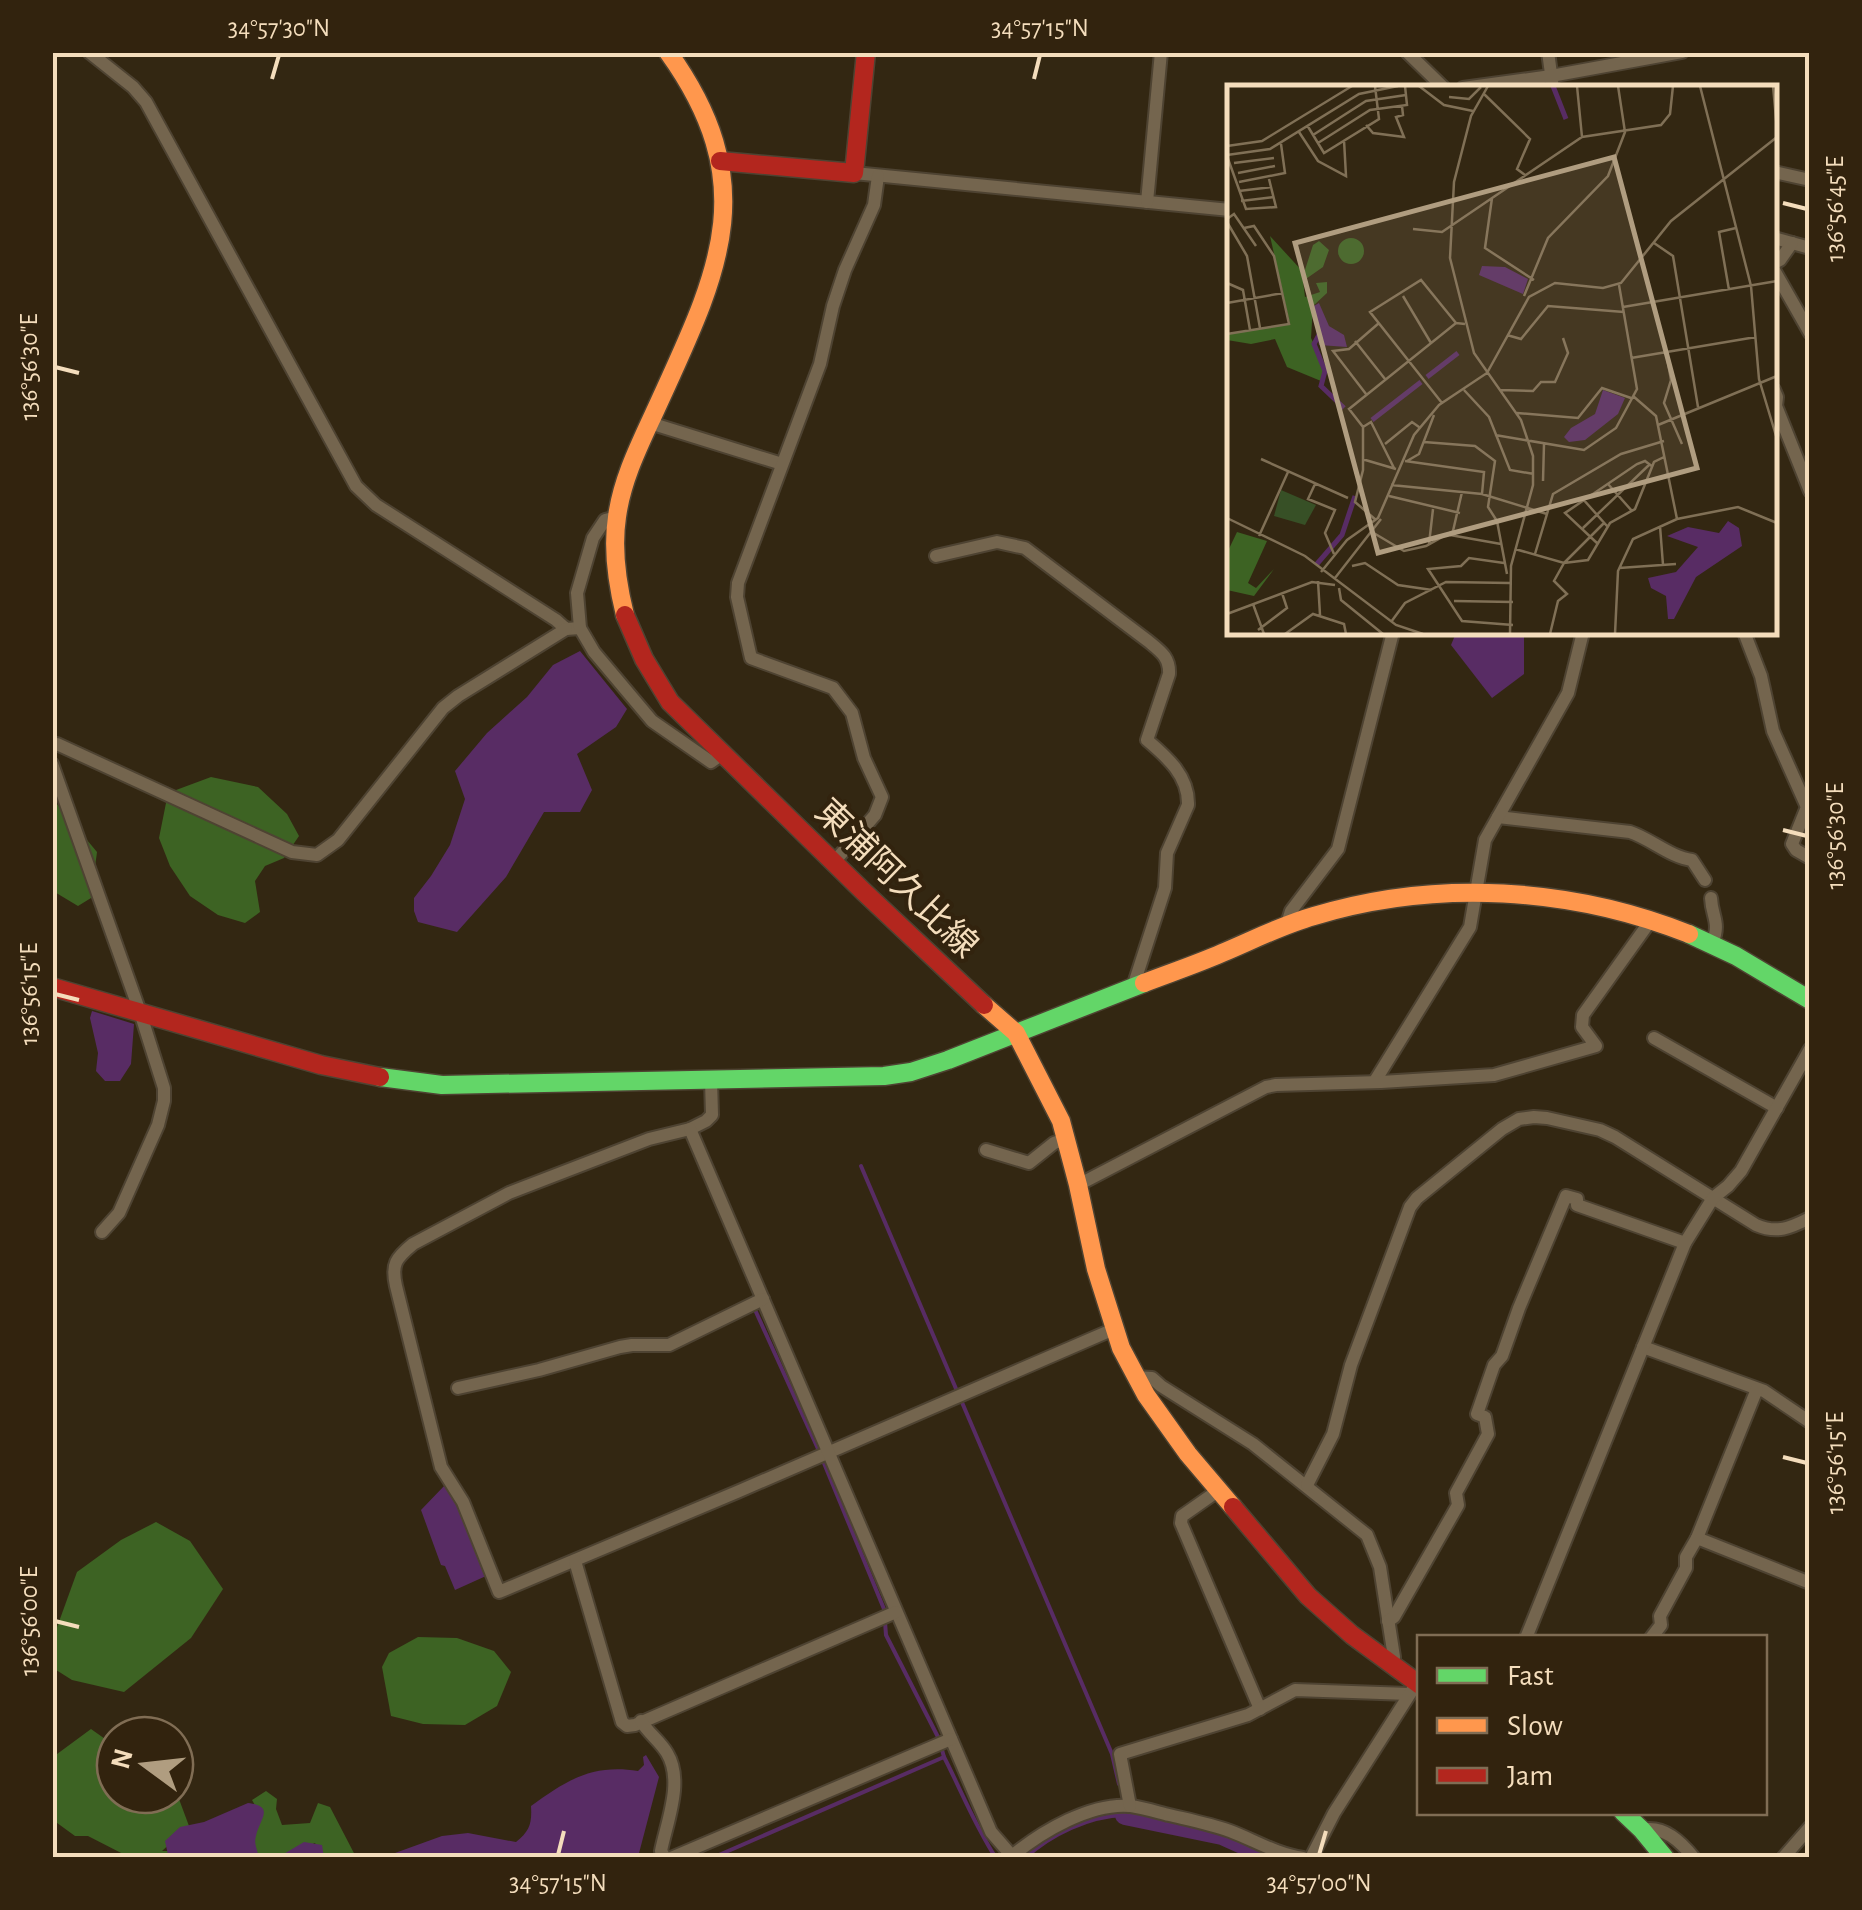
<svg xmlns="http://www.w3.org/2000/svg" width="1862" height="1910" font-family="'Alegreya Sans','Noto Sans JP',sans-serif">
<rect width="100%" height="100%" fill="#332712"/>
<g fill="#3d6323">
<polygon points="211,777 258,787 287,814 299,836 284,858 265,866 255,881 260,912 245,923 218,915 190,896 170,866 159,838 168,793"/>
<polygon points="52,798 97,852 91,898 78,906 53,891"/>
<polygon points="156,1522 190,1541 223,1589 191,1638 124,1692 72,1680 53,1668 52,1641 77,1572 121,1540"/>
<polygon points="418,1637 457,1638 494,1651 511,1672 497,1706 465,1725 423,1724 391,1716 382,1667 389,1653"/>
<polygon points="91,1729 115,1746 115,1795 175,1795 176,1791 189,1826 162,1851 184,1851 200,1857 129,1857 88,1836 75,1836 53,1820 53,1757"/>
<polygon points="266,1791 277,1799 276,1809 282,1825 310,1823 318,1803 330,1807 356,1857 321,1857 315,1843 282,1857 255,1855 252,1834 260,1814 252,1800"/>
</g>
<g fill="#582c64">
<polygon points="1456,633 1524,633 1524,674 1492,698 1451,645"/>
<polygon points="580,651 627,709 616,727 577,754 592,790 580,812 544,812 506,877 457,932 418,922 414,911 414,898 431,876 450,845 465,799 455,771 487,733 527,697 553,665"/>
<polygon points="92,1011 134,1024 131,1064 120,1081 105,1081 96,1071 98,1053 90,1018"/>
<polygon points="445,1485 456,1498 486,1576 455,1590 445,1566 441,1565 421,1510"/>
<path d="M646,1755L659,1777L638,1857H384L442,1836L468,1833L516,1842C530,1831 532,1823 531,1806C567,1780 592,1764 638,1771L644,1765L643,1757Z"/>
<path d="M248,1803C276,1806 259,1820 256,1836C254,1843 256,1846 258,1854L282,1855L304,1842L322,1845L324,1857L168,1855L165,1841L180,1827L204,1822Z"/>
</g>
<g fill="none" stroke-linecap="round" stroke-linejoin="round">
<g stroke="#582c64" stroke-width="4">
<polyline points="861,1166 957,1391"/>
<polyline points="756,1312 819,1451 884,1609 886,1635 939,1739 944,1757"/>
<polyline points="961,1400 1112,1754 1119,1784"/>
<path d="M712,1858L944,1757C961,1790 975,1826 996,1858"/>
<path d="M1025,1858C1051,1834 1089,1816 1125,1815L1124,1808"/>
</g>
<polyline stroke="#582c64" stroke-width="20" points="1125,1815 1222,1835 1273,1858"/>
<g stroke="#4e4332" stroke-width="16">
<g id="street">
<polyline points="89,52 133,87 146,102 356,486 376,505 556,620 566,629 580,628"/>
<polyline points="1407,52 1444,88"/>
<polyline points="1548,52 1553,88"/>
<polyline points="1463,88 1551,76 1682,52"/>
<polyline points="1774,172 1810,180"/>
<polyline points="854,173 1230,210"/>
<polyline points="1147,202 1161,52"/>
<polyline points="1774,238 1810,248"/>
<polyline points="1774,263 1780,260 1792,243"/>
<polyline points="1774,270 1810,333"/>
<polyline points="1774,390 1777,397 1776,406 1810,491"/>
<polyline points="650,423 782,464"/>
<polyline points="617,517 605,520 593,538 577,593 580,628 594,652 652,721 711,762 722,754"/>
<path d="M936,556L997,542L1025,548L1148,641C1160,651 1170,657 1169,674L1147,740C1167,757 1189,776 1188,805L1167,853L1165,888L1133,987"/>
<polyline points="1744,632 1761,676 1773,731 1807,807 1792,844 1796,850 1810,858"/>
<polyline points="52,744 57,744 292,852 317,855 338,840 443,708 458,696 566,629"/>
<polyline points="52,764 140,1012 164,1088 164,1101 158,1125 119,1213 102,1232"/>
<path d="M1498,817L1630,832C1651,839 1670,857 1692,860L1705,880"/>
<polyline points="834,862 875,815 882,797 864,758 852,713 833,688 751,658 737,597 738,583 820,364 833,306 845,270 874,205 878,176"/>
<path d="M1711,898C1712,918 1721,922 1712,944"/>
<polyline points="1287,924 1291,911 1338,849 1393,632"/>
<polyline points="1654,1038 1777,1108"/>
<path d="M711,1080L712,1115L706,1121L690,1129L649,1139L509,1193L413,1244C396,1258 391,1264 396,1286L441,1467L463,1502L499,1592L737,1492L1114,1329"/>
<polyline points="1375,1081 1470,927 1485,840 1568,693 1583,632"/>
<path d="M690,1129L991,1832L1012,1856C1041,1832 1091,1802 1131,1806C1144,1808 1157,1812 1169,1815C1190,1820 1210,1824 1230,1831C1254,1840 1276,1854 1303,1858"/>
<polyline points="986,1150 1029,1163 1054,1143 1066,1139"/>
<polyline points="1078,1185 1266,1087 1276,1085 1381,1082 1494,1075 1596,1046 1582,1027 1583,1015 1651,920"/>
<polyline points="1643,1347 1764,1391 1810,1422"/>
<polyline points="1135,1377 1152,1378 1161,1386 1253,1444 1367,1535 1380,1567 1394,1657 1392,1665"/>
<polyline points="458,1388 539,1370 620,1347 632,1345 669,1345 763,1299"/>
<path d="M1307,1485L1333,1434L1351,1365L1410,1207L1417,1198L1502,1129L1519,1119L1534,1117L1547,1118L1600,1130L1615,1137L1756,1225C1777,1234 1790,1228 1810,1218"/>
<polyline points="1219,1490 1182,1516 1181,1523 1260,1709"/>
<polyline points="1697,1538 1810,1583"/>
<polyline points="575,1561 622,1722 627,1726 635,1725 896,1612"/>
<polyline points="1388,1621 1394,1617 1458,1505 1456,1493 1488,1434 1485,1417 1477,1414 1494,1365 1502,1356 1519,1308 1566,1196 1577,1199 1577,1205 1685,1243"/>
<polyline points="1526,1638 1685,1243 1713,1198 1728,1186 1741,1171 1810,1049"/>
<polyline points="1651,1638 1661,1625 1660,1616 1686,1568 1686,1557 1697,1538 1757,1389"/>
<path d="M641,1721C648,1733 660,1741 667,1753C684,1781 667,1821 661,1851L665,1858"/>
<polyline points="1130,1806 1120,1754 1248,1715 1295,1690 1409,1694"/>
<path d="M1642,1830C1664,1825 1681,1842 1694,1858"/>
<polyline points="671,1858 951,1739"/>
<polyline points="1311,1858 1334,1813 1413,1689"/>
<polyline points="1783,1858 1810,1827"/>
</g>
</g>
<g stroke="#4e4332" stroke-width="21">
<g id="fast">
<polyline points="1689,934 1736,956 1810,1000"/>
<polyline points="380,1077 442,1085 884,1076 911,1072 948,1060 1144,983"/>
<polyline points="1623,1812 1642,1830 1665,1858"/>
</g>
</g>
<g stroke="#4e4332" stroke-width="21">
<g id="slow">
<path d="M625,615C617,583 612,550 617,517C622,479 640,444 656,409C717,275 765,187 668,52"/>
<path d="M1144,983C1170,973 1197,964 1222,953C1253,940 1282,925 1314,916C1436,879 1571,887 1689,934"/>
<polyline points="984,1005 1016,1033 1061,1121 1078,1185 1096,1269 1121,1348 1146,1395 1188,1454 1233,1507"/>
</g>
</g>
<g stroke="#4e4332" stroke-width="21">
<g id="jam">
<polyline points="720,161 854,173 866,52"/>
<polyline points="625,615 644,659 670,702 864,892 984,1005"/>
<polyline points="52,987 321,1065 380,1077"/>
<polyline points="1233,1507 1308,1596 1352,1635 1420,1685"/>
</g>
</g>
<use href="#street" stroke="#74654e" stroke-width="12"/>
<use href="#fast" stroke="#63d668" stroke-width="18"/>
<use href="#slow" stroke="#ff974d" stroke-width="18"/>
<use href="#jam" stroke="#b3261e" stroke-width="18"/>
</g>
<path fill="none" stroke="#f4ddbc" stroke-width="4" d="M272,79L279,55M1034,79L1040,55M1783,203L1807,209M55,367L79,373M1783,830L1807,836M55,994L79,1000M1783,1457L1807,1463M55,1621L79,1627M558,1855L564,1831M1319,1855L1326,1831"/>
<g text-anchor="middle" stroke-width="8" stroke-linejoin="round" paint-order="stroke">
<g font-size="35" fill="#f4ddbc" stroke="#32230e">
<text transform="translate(897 878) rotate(44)" y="12">東浦阿久比線</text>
</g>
</g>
<g transform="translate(1227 85)">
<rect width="550" height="550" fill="#332712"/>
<path d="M54,405L89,420L78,440L47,431Z" fill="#375026"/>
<path d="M43,151L77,188L86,160L92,156L102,165L96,182L76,196L78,212L93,207L89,198L100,197V208L86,221L84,253L99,285L94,296L60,282L48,254L24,259L0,255V249L63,239ZM111 166a13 13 0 1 1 26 0a13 13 0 1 1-26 0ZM10,447L40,456L21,498L29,503L47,484L27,511L0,505V468Z" fill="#3d6323"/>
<path d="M278,182L301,194L296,209L252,190L255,181ZM92,218L102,241L117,250L120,262L92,260L85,222ZM376,305L398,313L391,329L358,355L342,357L337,352L344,343L368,329ZM501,436L512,443L515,461L469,492L447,534H441L439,511L424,503L421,493L449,487L471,462L440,451L461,442L492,448Z" fill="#582c64"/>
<path fill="none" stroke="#582c64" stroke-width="5" d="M326,1L339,34M93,248L87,259L98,286L94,301L117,323M200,292L231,268M145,335L194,297M89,480L115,450L128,411"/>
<path fill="none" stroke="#807056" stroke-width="2.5" d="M192,1L217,20L246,26M261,1L244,31L227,97L223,173L247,268L294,335L306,371V400L284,481L283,549M350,1L355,52M473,1L524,201L532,294L550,354M546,1L550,45M256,8L303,54L290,84L298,90M222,12L242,14L254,2M80,40L97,68L152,34L148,1M139,40L146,48L177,52L169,32L176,30L175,21M72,47L91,76L119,91L117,55M86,50L139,16L179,10M91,58L143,25L180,20L178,1M0,61L35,56L125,1M0,70L43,64L132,9L171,1M0,71L19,124L49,122L42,94M7,78L47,73M11,88L48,81M12,97L58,88L54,59M12,106L45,102M265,113L258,163L307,195M14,116L47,112M0,134L7,129L29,161M0,137L20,171L33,243M186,144L215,147L355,52L434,40L443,29L446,1M427,158L446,171L471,322M0,198L16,205L23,245M502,205L492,147L509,143M176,211L204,258M297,211L321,153L381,91L398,47L391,1M0,218L56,208M396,222L550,196M0,249L62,239L47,171L27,141L17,143M280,250L294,254L321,221L397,227M128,256L158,294M439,267L444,295L437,318L455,359M404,273L529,252M237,305L262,332L283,385L307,389M273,305L306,306L314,297H328L341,268L336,253M139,309L106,266L122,264L152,238M406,311L429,331L450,434M215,318L143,227L194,195L229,238M290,328L351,333L375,303L404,313M431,340L550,291M136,342L144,337L167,383M268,350L357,365L389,343L410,304L392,200M197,357L248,361L268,376L261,422L270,436L280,489M158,359L185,337L192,342M34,374L121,413M135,374L169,384M178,376L257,387L255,409M180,376L192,369L207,330M316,396L317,359M88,399L81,414L108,425L98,448L107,469M381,399L405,426M164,400L255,409L320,429M162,411L233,428M355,413L380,441M0,433L78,471L169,540L196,549M149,435L128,417L136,385V342L122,324L229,238L238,239M433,441L436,480M356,443L422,380M145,447L177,466L199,461L226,446L235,407M223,450L274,459M32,451L61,387M202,459L206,424M371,459L338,428L410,379L418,376L426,382M288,464L337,478L361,475L383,438L408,424L427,377L437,372M308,469L326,409L394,369L437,356M277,478L242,473L234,481L201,484L235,536L286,540M337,478L377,438M125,481L138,478L171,500L205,505M392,483L449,479M94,487L120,455L151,433L187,350L212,320L260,288L302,212L328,198L376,203L394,198L444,136L550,52M108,493L154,434M91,496L93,530M112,503L114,515L156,549M227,516L286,517M26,519L37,549M0,529L85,497L108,500M164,537L178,518L219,497L283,498M31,545L60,523L55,508M58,549L86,529L117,539L119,549M323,549L331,516L340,509L327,496L337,478M388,549L391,486L406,454L450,434L511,422L550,438"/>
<path fill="#b09d80" fill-opacity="0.15" stroke="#b09d80" stroke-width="5" d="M387,72L470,383L151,468L68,158Z"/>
<rect width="550" height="550" fill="none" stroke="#f4ddbc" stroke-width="5"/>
</g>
<rect width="1862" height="1910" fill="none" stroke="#32230e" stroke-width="110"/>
<rect x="1417" y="1635" width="350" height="180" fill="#32230e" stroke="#806d54" stroke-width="2.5"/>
<rect x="1437" y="1668" width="50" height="15" fill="#63d668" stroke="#806d54" stroke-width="2.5"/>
<text x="1507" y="1685" font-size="30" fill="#f4ddbc">Fast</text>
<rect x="1437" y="1718" width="50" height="15" fill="#ff974d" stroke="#806d54" stroke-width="2.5"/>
<text x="1507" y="1735" font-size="30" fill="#f4ddbc">Slow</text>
<rect x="1437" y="1768" width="50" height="15" fill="#b3261e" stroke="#806d54" stroke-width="2.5"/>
<text x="1507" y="1785" font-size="30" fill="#f4ddbc">Jam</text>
<g transform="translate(145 1765) rotate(285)"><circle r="48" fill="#32230e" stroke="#806d54" stroke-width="2.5"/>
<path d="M0-8L18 38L0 25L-18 38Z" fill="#b09d80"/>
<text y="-15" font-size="28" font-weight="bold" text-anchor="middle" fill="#f4ddbc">N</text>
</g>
<rect x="55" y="55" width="1752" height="1800" fill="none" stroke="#f4ddbc" stroke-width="4"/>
<g font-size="25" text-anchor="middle" fill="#f4ddbc">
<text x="279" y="36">34°57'30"N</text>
<text x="1040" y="36">34°57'15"N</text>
<text transform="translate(1834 209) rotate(-90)" y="9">136°56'45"E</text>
<text transform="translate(28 367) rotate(-90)" y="9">136°56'30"E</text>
<text transform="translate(1834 836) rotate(-90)" y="9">136°56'30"E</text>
<text transform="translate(28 994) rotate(-90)" y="9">136°56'15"E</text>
<text transform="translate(1834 1463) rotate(-90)" y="9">136°56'15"E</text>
<text transform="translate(28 1621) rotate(-90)" y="9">136°56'00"E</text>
<text x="558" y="1891">34°57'15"N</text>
<text x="1319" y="1891">34°57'00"N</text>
</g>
</svg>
